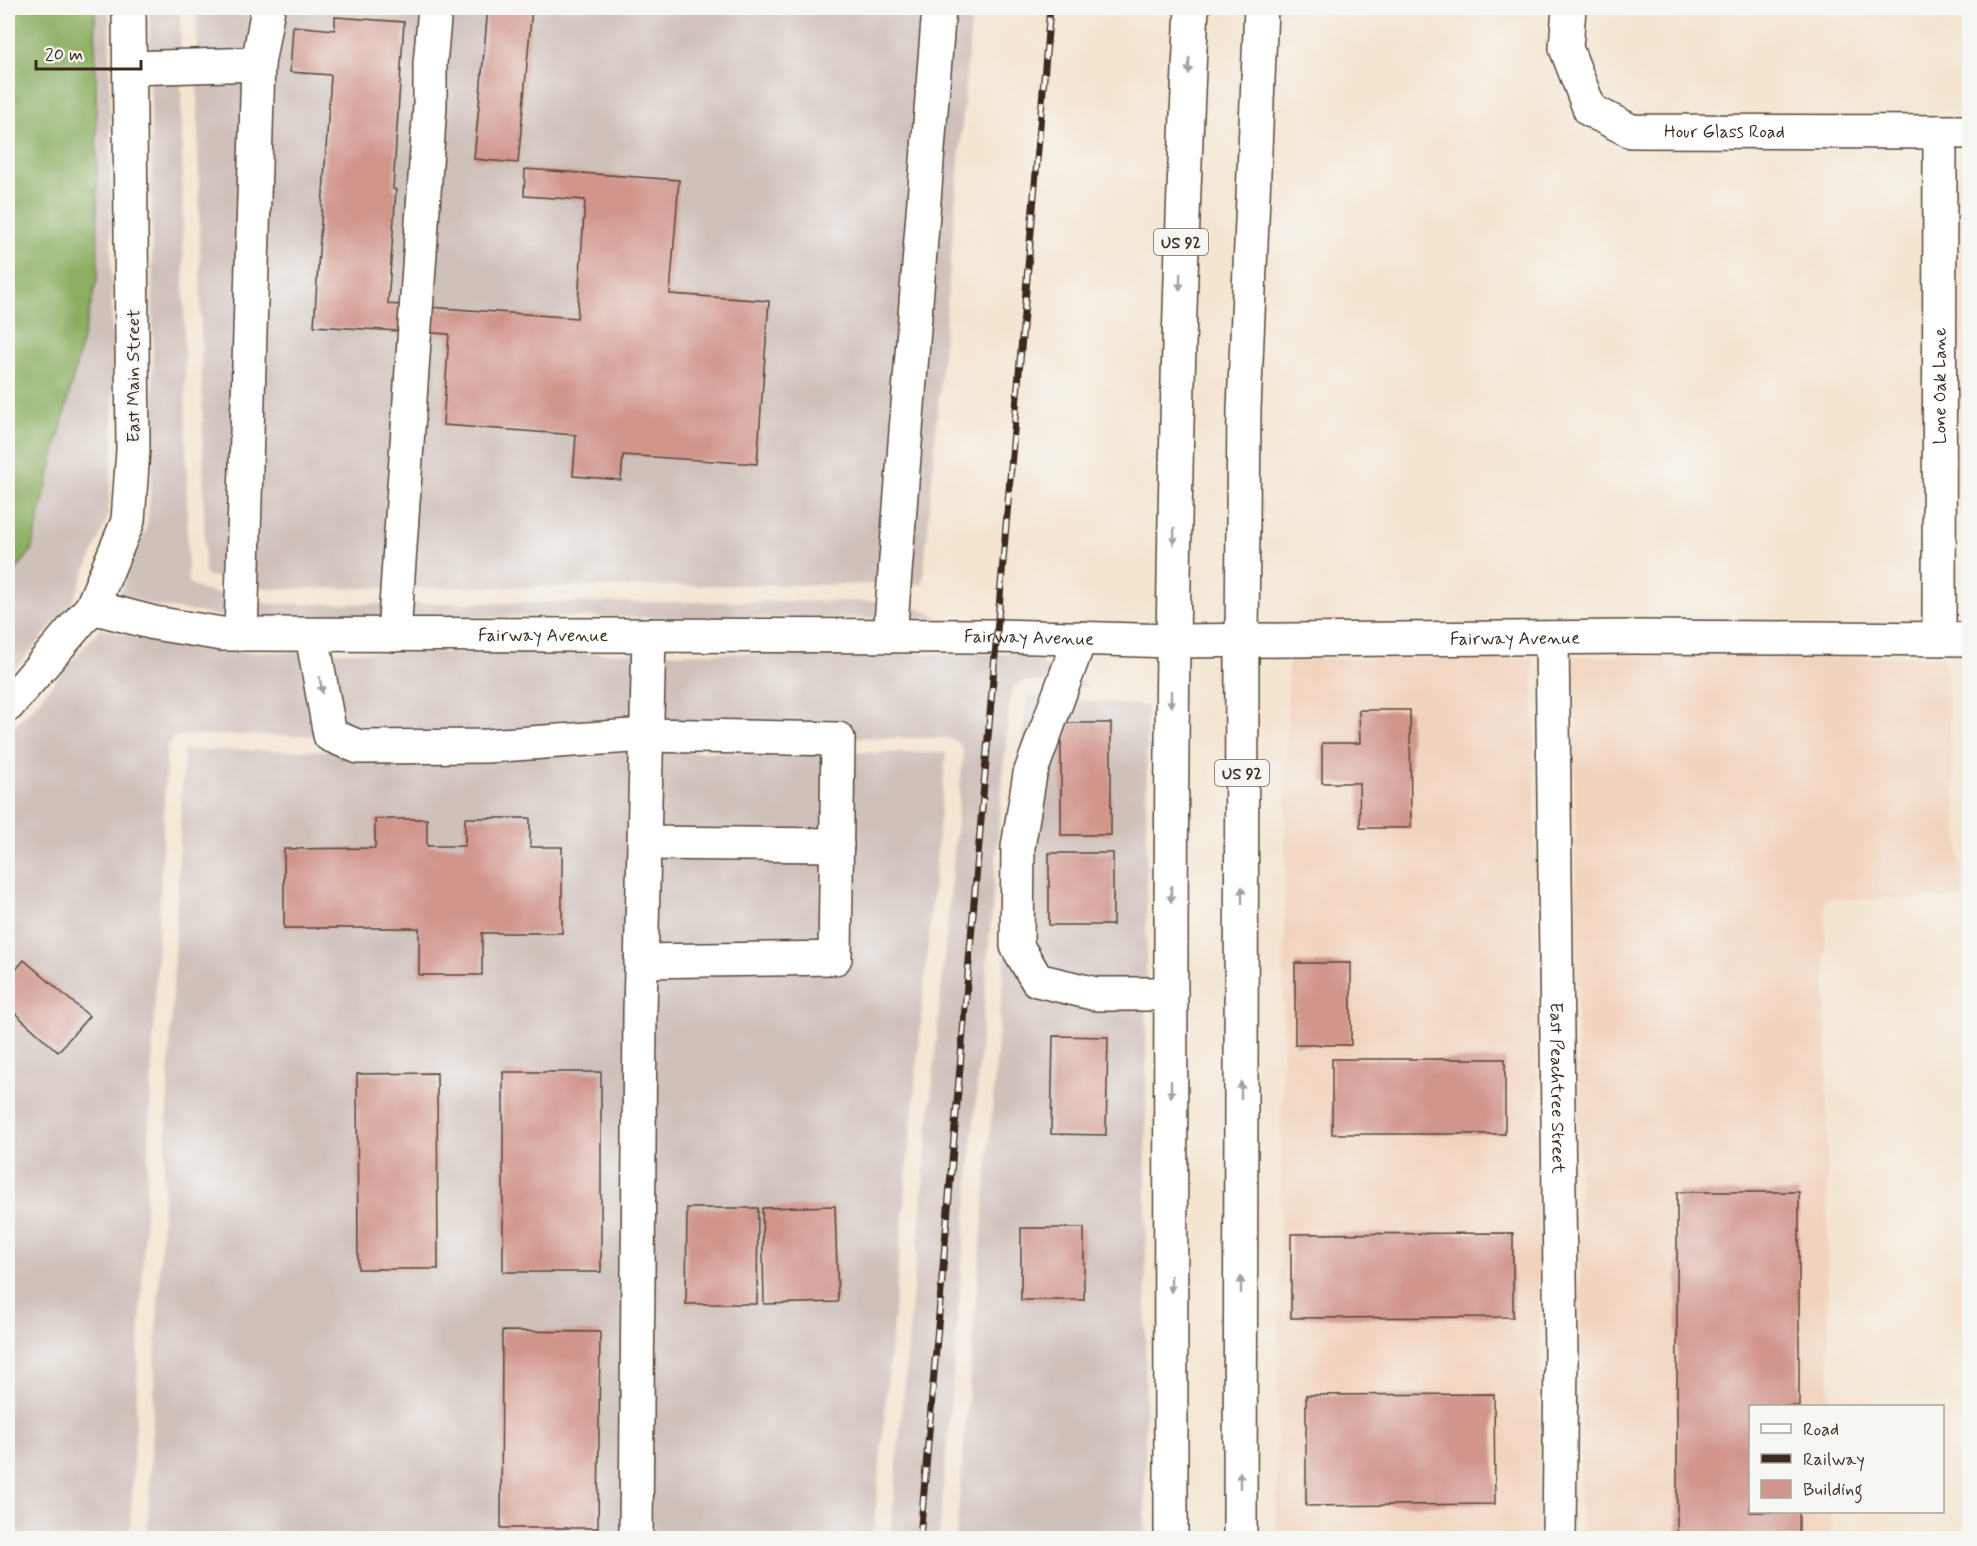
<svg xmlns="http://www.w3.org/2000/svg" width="1977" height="1546" font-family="Mynerve,sans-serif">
<rect width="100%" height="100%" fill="#f6f6f2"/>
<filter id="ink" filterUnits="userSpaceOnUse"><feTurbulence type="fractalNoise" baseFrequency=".0167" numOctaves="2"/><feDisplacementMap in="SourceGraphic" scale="12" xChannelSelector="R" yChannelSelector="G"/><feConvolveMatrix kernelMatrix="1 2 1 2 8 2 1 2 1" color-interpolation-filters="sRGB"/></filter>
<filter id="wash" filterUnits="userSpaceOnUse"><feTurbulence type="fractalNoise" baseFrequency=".008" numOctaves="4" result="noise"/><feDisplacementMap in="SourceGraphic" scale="24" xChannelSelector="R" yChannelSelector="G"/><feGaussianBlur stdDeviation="1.35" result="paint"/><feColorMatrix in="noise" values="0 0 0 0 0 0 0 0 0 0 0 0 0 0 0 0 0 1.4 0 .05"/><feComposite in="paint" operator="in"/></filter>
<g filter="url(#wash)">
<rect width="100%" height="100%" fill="#f4e5d1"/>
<g fill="#f2d4be">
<polygon points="1573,656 1945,657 1963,898 1825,899 1829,1406 1750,1406 1750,1512 1830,1512 1830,1538 1580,1538 1581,1356"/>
<polygon points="1533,657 1540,1356 1539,1538 1276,1538 1288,659"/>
</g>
<g fill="#cfc0ba">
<polygon points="95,8 109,8 113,450 108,517 74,599 8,677 8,581 31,551 98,275"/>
<polygon points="150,8 180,8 188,580 191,584 201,590 272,604 901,601 940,618 223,616 158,606 119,595 147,527 154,450"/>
<polygon points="196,8 972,8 923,584 272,589 205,575"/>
<polygon points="100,628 150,641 222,652 1022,654 1089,686 1023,681 1014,686 1010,695 939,1538 890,1538 963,755 963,749 956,741 946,738 184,735 174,737 167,745 130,1538 8,1538 8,732 32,708"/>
<polygon points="1027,696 1147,706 1145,1538 956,1538"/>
<polygon points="184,750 946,753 873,1538 147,1538"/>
</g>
<polygon fill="#8cae62" stroke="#646c40" stroke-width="1.5" points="8,8 95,8 98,275 31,551 8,581"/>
<g id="blocks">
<g fill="#d1958c">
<polygon points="488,8 532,8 518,163 474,159"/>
<polygon points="335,17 404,22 393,189 396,190 388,304 577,318 585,200 524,196 525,169 679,180 670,294 769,301 757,464 623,455 621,480 573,476 576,435 443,425 449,334 314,326 331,75 290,72 293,26 335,30"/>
<polygon points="1359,710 1410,710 1411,828 1360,828 1359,783 1322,783 1322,743 1360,743"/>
<rect x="1061" y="723" width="50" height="112"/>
<polygon points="465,818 530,818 530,847 562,847 562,933 482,933 482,975 419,975 419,928 284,928 284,849 375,848 375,819 427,819 427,846 465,846"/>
<rect x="1049" y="853" width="64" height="72"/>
<polygon points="24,960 89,1016 58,1052 8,1007 8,979"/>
<rect x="1295" y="963" width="56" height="82"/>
<polygon points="1053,1036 1108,1037 1106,1135 1051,1134"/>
<rect x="1332" y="1059" width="173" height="75"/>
<rect x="503" y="1072" width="98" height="200"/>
<polygon points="437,1073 438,1269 358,1269 357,1074"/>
<polygon points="1677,1192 1799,1192 1799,1406 1750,1406 1750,1512 1799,1512 1799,1538 1677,1538"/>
<polygon points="835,1206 838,1302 764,1304 762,1208"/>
<polygon points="687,1208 758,1208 757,1304 686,1304"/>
<rect x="1021" y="1228" width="63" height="72"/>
<polygon points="1513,1233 1513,1317 1291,1318 1291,1234"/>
<polygon points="502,1331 600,1332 598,1528 501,1528"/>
<polygon points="1494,1394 1495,1504 1306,1506 1306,1395"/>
</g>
</g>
</g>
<g filter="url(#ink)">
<use href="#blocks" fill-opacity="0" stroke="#574639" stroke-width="1.5"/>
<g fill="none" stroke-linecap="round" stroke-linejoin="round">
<g stroke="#574639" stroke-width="36">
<g id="minor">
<path id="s1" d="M1569,8L1566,48L1590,110L1631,131L1970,132"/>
<polyline points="258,64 268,8"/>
<polyline points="130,68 258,64 241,634"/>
<path id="s2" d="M92,607L154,623L222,634L997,636L1172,641L1633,637L1970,639"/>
<polyline points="312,635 330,735 359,747 486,746 646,735 838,739 835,958 641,961"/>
<polyline points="394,635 430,105 430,64 435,8"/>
<polyline points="890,636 939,8"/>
<polyline points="1080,638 1030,774 1018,847 1017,946 1037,980 1096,994 1171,994"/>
<path id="s3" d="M1552,638L1561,1356L1559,1538"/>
<path id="s4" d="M1939,638L1940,132"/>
<polyline points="644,843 837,845"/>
<polyline points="636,1538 640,1012 649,635"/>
</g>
</g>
<g stroke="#574639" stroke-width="36">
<g id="major">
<polyline points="8,705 92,607 128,521 133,450 129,8"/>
<path d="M1171,1538C1171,1028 1166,517 1192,8"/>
<polyline points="1240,1538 1242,640 1244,409 1261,8"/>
</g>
</g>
<use href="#minor" stroke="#fff" stroke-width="33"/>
<use href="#major" stroke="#fff" stroke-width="33"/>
<g stroke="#3b2a1e" stroke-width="7">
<polyline id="rail" points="920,1538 1050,8"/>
</g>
<use href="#rail" stroke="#f6f6f2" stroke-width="4.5" stroke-dasharray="14" stroke-linecap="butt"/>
</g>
<defs><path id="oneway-solid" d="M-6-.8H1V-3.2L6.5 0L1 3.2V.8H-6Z" transform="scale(1.5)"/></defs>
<g fill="#a79f9a">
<use href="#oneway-solid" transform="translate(1189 66) rotate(93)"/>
<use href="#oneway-solid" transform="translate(1180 282) rotate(91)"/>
<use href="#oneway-solid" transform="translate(1174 536) rotate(91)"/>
<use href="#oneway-solid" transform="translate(321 685) rotate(80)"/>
<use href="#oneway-solid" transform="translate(1171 699) rotate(90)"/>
<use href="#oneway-solid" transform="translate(1171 894) rotate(90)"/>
<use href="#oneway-solid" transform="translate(1242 895) rotate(-90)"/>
<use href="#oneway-solid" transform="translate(1171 1089) rotate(90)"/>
<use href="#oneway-solid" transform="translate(1241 1090) rotate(-90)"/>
<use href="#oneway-solid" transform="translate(1171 1284) rotate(90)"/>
<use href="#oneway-solid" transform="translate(1241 1285) rotate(-90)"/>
<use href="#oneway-solid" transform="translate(1240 1480) rotate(-90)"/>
</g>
</g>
<g text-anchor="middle" stroke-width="5" stroke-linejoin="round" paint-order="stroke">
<g fill="#f6f6f2" stroke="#73675e" stroke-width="1.5">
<rect x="1154" y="229" width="54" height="26" rx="4.5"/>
<rect x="1215" y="760" width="54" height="26" rx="4.5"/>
</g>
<g font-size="16" font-weight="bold" fill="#3b2a1e">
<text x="1181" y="248">US 92</text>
<text x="1242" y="779">US 92</text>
</g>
<g font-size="18" fill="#3b2a1e" stroke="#f6f6f2">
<text dy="6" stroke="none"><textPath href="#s1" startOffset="246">Hour Glass Road</textPath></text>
<text transform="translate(133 376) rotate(-90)" y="6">East Main Street</text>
<text dy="6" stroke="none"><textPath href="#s4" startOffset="252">Lone Oak Lane</textPath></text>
<text dy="6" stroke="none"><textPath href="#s2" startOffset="454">Fairway Avenue</textPath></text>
<text dy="6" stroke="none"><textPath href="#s2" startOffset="940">Fairway Avenue</textPath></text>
<text dy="6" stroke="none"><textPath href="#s2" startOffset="1426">Fairway Avenue</textPath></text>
<text dy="6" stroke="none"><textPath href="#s3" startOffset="450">East Peachtree Street</textPath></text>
</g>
</g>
<rect width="1977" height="1546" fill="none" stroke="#f6f6f2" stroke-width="30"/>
<rect x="1749" y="1405" width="195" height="108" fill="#f6f6f2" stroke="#aba49d" stroke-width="1.5"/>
<rect x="1761" y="1424" width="30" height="9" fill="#ffffff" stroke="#aba49d" stroke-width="1.5"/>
<text x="1803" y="1435" font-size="18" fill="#3b2a1e">Road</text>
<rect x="1761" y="1454" width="30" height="9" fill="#3b2a1e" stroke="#aba49d" stroke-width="1.5"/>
<text x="1803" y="1465" font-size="18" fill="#3b2a1e">Railway</text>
<rect x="1761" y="1480" width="30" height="18" fill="#d1958c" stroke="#aba49d" stroke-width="1.5"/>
<text x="1803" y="1495" font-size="18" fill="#3b2a1e">Building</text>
<path d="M36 60v9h105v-9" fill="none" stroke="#3b2a1e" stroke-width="3"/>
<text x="45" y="60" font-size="18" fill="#3b2a1e" stroke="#f6f6f2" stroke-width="4.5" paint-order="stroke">20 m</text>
</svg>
